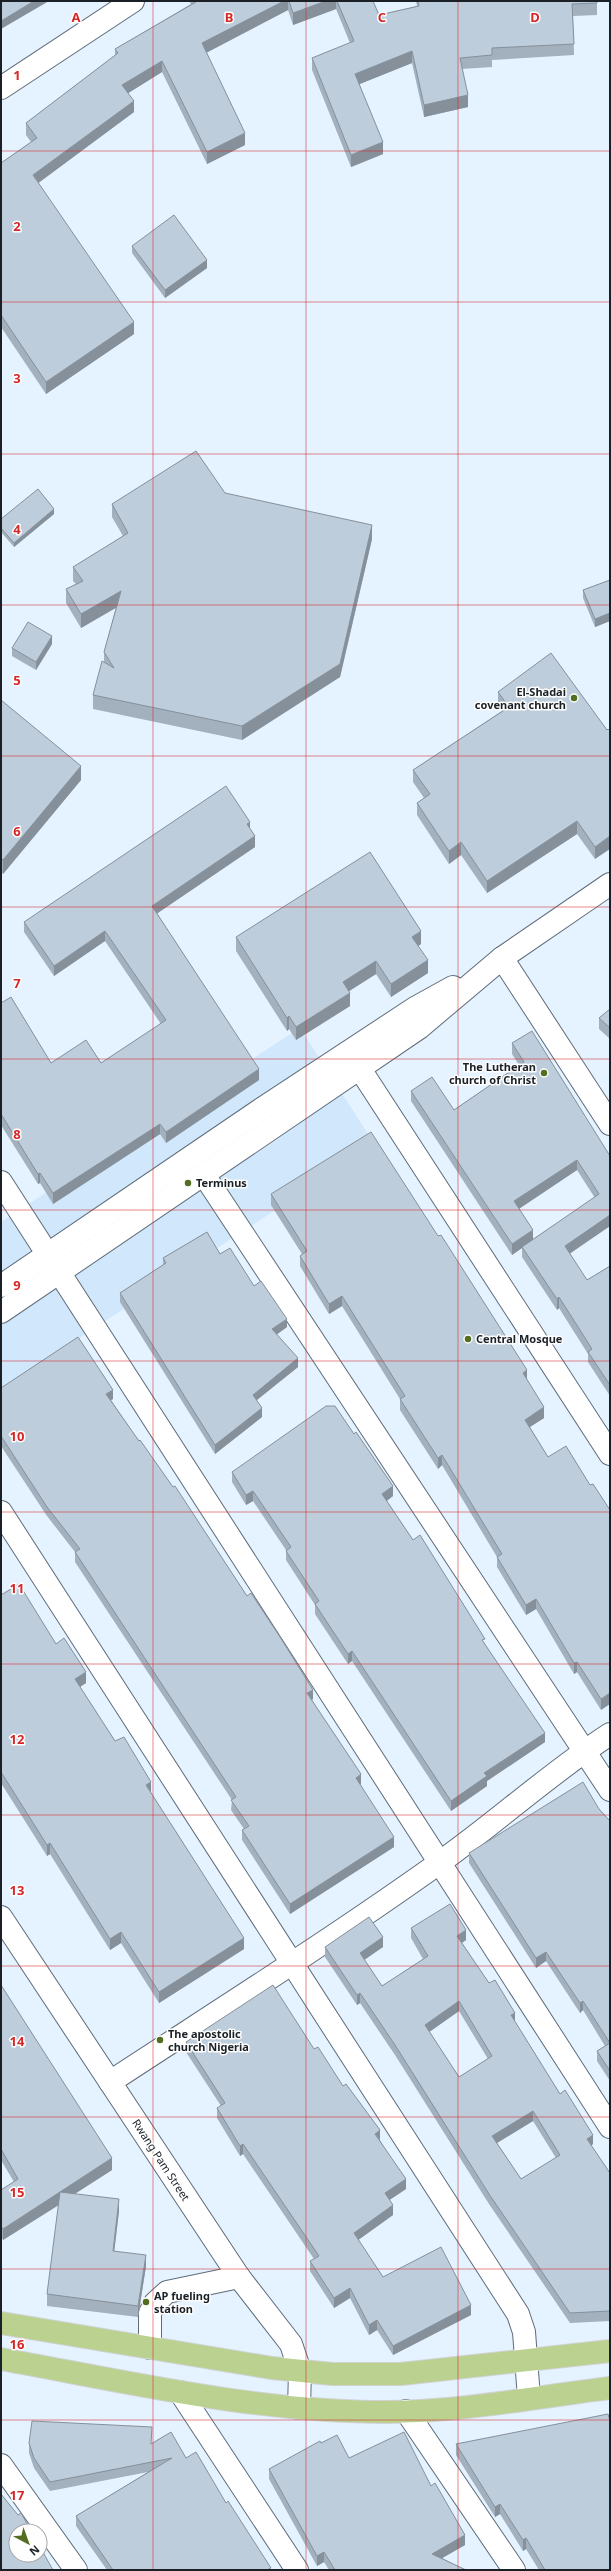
<svg xmlns="http://www.w3.org/2000/svg" width="611" height="2571" font-family="'Noto Sans',sans-serif">
<rect width="100%" height="100%" fill="#e5f2ff"/>
<polygon fill="#d0e7fc" points="300,1028 375,1145 1,1389 1,1222"/>
<g fill="none" stroke-linecap="round" stroke-linejoin="round">
<g stroke="#5e6c79" stroke-width="24">
<g id="minor">
<polyline points="1,88 133,1"/>
<polyline points="502,958 610,1124"/>
<polyline points="360,1069 610,1454"/>
<polyline points="204,1175 610,1790"/>
<polyline points="1,1182 610,2127"/>
<polyline points="1,1286 260,1110 415,1008 453,987"/>
<polyline points="1,1312 419,1028 502,958 610,884"/>
<polyline points="1,1512 518,2314 524,2332 529,2398"/>
<polyline points="1,1917 239,2277 291,2344 300,2371 299,2408"/>
<path d="M110,2082C220,2010 331,1940 439,1863C497,1822 550,1773 610,1734"/>
<polyline points="150,2348 150,2313 155,2303 167,2292 239,2277"/>
<polyline points="180,2392 297,2570"/>
<polyline points="406,2411 514,2570"/>
<polyline points="1,2465 76,2570"/>
</g>
</g>
<g stroke="#d1d2d4" stroke-width="24">
<g id="major">
<polyline points="1,2323 272,2368 332,2374 401,2374 610,2351"/>
<path d="M1,2359C128,2382 256,2412 386,2412C460,2412 536,2397 610,2388"/>
</g>
</g>
<use href="#minor" stroke="#fff" stroke-width="22"/>
<use href="#major" stroke="#bad18f" stroke-width="22"/>
</g>
<g fill="#a3b0bd" fill-rule="evenodd">
<polygon points="189,1 373,1 379,15 417,6 416,1 597,1 597,15 573,16 574,55 492,60 492,67 462,69 468,107 424,117 412,63 359,84 383,154 351,167 312,70 312,58 350,43 336,9 293,25 288,10 206,53 245,145 207,164 162,72 128,93 134,112 38,183 134,334 46,394 1,327 1,163 31,142 26,135 26,123 115,55 115,49 191,4"/>
<polygon points="132,246 207,268 165,298 132,253"/>
<polygon points="225,493 372,539 340,677 242,740 93,709 93,695 104,662 104,652 116,607 81,628 66,603 66,589 76,584 73,581 73,567 123,536 112,517 112,504"/>
<polygon points="54,514 14,547 1,532 1,519"/>
<polygon points="610,580 610,621 595,627 583,598 583,590"/>
<polygon points="52,644 36,670 12,656 12,648"/>
<polygon points="498,692 607,730 595,859 577,834 487,893 461,855 449,864 417,815 417,803 424,798 413,782 413,770 502,711 498,704"/>
<polygon points="1,700 81,780 3,874 1,872"/>
<polygon points="250,829 255,847 157,913 259,1080 166,1143 160,1134 53,1204 40,1183 38,1184 1,1125 1,1003 51,1063 101,1063 161,1024 105,941 54,976 24,932 24,922"/>
<polygon points="236,937 421,944 418,946 428,973 391,997 376,974 349,991 350,1006 296,1040 289,1029 287,1031 236,951"/>
<polygon points="610,1009 610,1039 599,1029 599,1018"/>
<path d="M512,1043L610,1156V1226L569,1253L587,1280L610,1266V1396L588,1362V1354L559,1308L557,1310L522,1257V1248L512,1255L411,1101V1091L454,1110L519,1065L512,1054ZM577,1170L595,1198L533,1239L519,1209Z"/>
<polygon points="271,1194 527,1380 544,1418 530,1427 548,1457 590,1485 610,1510 601,1710 577,1672 574,1674 536,1609 526,1615 497,1567 497,1557 442,1465 438,1469 400,1410 400,1399 342,1306 329,1314 300,1266 300,1256 302,1254 271,1205"/>
<polygon points="220,1254 254,1286 287,1327 277,1334 298,1367 257,1400 262,1417 215,1454 120,1302 120,1293 163,1265 163,1258"/>
<polygon points="1,1388 113,1399 111,1400 313,1699 312,1700 361,1784 360,1784 394,1847 290,1914 242,1840 242,1830 244,1829 231,1810 232,1800 75,1562 75,1552 47,1516 1,1446"/>
<polygon points="232,1472 393,1496 387,1501 413,1540 485,1644 545,1742 487,1781 487,1786 451,1811 352,1661 348,1664 315,1614 315,1605 286,1560 286,1550 253,1501 246,1505 232,1482"/>
<polygon points="1,1595 56,1644 86,1683 80,1687 115,1741 151,1793 244,1949 159,2003 121,1943 110,1950 50,1854 47,1856 1,1783"/>
<polygon points="599,1809 610,1821 610,2081 597,2061 597,2051 605,2046 583,2010 580,2013 546,1961 536,1968 469,1863 469,1853"/>
<path d="M411,1928L466,1940L462,1943L515,2022L560,2094L593,2144L591,2146L610,2173V2321L570,2323L489,2204L395,2055L360,2003L357,2005L325,1957V1947H383L364,1959L382,1986L423,1959L411,1938ZM459,2011L488,2059L459,2077L429,2032ZM533,2121L556,2158L521,2179L497,2143Z"/>
<polygon points="1,1985 112,2170 75,2194 119,2211 114,2251 146,2266 138,2317 47,2306 47,2294 59,2205 3,2240 1,2237 1,2190 14,2182 1,2160"/>
<polygon points="186,2042 314,2049 343,2086 380,2140 406,2189 389,2200 393,2215 358,2240 383,2277 471,2315 393,2355 377,2330 369,2335 350,2298 334,2308 310,2271 310,2261 314,2259 243,2154 240,2156 217,2118 217,2108 221,2106 186,2052"/>
<polygon points="29,2443 152,2443 186,2458 226,2503 271,2570 107,2570 76,2526 76,2516 148,2472 50,2491 34,2468 29,2453"/>
<polygon points="321,2443 349,2458 431,2486 465,2545 442,2558 466,2570 329,2570 324,2562 317,2566 269,2479 269,2469"/>
<polygon points="456,2444 610,2570 539,2570 526,2549 523,2551 500,2514 495,2517 456,2455"/>
</g>
<g fill="#85909a">
<polygon points="34,1 49,1 1,29 1,21"/>
<polygon points="284,1 288,1 288,10 202,55 202,43"/>
<polygon points="326,1 336,1 336,9 293,25 293,13"/>
<polygon points="412,51 412,63 355,86 355,74"/>
<polygon points="162,61 162,72 122,97 122,85"/>
<polygon points="468,95 468,107 424,117 424,105"/>
<polygon points="134,101 134,112 33,187 33,175"/>
<polygon points="245,133 245,145 207,164 207,152"/>
<polygon points="383,142 383,154 351,167 351,155"/>
<polygon points="207,260 207,268 165,298 165,290"/>
<polygon points="134,322 134,334 46,394 46,382"/>
<polygon points="54,509 54,514 14,547 14,543"/>
<polygon points="372,525 372,539 340,677 242,740 242,726"/>
<polygon points="121,591 121,605 81,628 81,614"/>
<polygon points="610,613 610,621 595,627 595,619"/>
<polygon points="52,636 52,644 36,670 36,662"/>
<polygon points="81,766 81,780 3,874 3,860"/>
<polygon points="577,821 577,834 487,893 487,881"/>
<polygon points="250,822 250,833 247,824"/>
<polygon points="255,836 255,847 152,917 152,906"/>
<polygon points="610,836 610,849 595,859 595,847"/>
<polygon points="461,842 461,855 449,864 449,851"/>
<polygon points="105,931 105,941 54,976 54,966"/>
<polygon points="421,931 421,944 412,950 412,937"/>
<polygon points="428,960 428,973 391,997 391,984"/>
<polygon points="376,961 376,974 343,995 343,982"/>
<polygon points="350,993 350,1006 296,1040 296,1027"/>
<polygon points="289,1016 289,1029 287,1031 287,1018"/>
<polygon points="259,1069 259,1080 166,1143 166,1132"/>
<polygon points="160,1124 160,1134 53,1204 53,1193"/>
<polygon points="577,1160 577,1170 514,1212 514,1201"/>
<polygon points="40,1173 40,1183 38,1184 38,1174"/>
<polygon points="610,1215 610,1226 565,1257 565,1246"/>
<polygon points="533,1230 533,1240 522,1247 522,1248 512,1255 512,1244"/>
<polygon points="342,1296 342,1306 329,1314 329,1304"/>
<polygon points="559,1297 559,1308 557,1310 557,1299"/>
<polygon points="287,1319 287,1327 272,1338 272,1329"/>
<polygon points="298,1358 298,1367 253,1403 253,1395"/>
<polygon points="527,1370 527,1381 523,1373"/>
<polygon points="113,1390 113,1399 106,1403 106,1394"/>
<polygon points="544,1407 544,1418 525,1430 525,1420"/>
<polygon points="262,1408 262,1417 215,1454 215,1445"/>
<polygon points="442,1455 442,1465 438,1469 438,1458"/>
<polygon points="393,1486 393,1496 382,1504 382,1494"/>
<polygon points="253,1491 253,1501 246,1505 246,1495"/>
<polygon points="536,1599 536,1609 526,1615 526,1605"/>
<polygon points="352,1651 352,1661 348,1664 348,1654"/>
<polygon points="577,1662 577,1672 574,1674 574,1663"/>
<polygon points="86,1672 86,1683 75,1690 75,1679"/>
<polygon points="313,1690 313,1699 307,1702 307,1693"/>
<polygon points="610,1693 610,1704 601,1710 601,1699"/>
<polygon points="545,1733 545,1742 487,1781 487,1786 451,1811 451,1801 484,1773"/>
<polygon points="361,1774 361,1784 356,1787 356,1778"/>
<polygon points="151,1782 151,1793 146,1785"/>
<polygon points="394,1837 394,1847 290,1914 290,1904"/>
<polygon points="50,1843 50,1854 47,1856 47,1845"/>
<polygon points="466,1930 466,1940 457,1946 457,1936"/>
<polygon points="121,1932 121,1943 110,1950 110,1939"/>
<polygon points="383,1937 383,1947 360,1963 360,1953"/>
<polygon points="244,1938 244,1949 159,2003 159,1992"/>
<polygon points="546,1952 546,1961 536,1968 536,1958"/>
<polygon points="360,1993 360,2003 357,2005 357,1995"/>
<polygon points="459,2001 459,2011 425,2035 425,2025"/>
<polygon points="583,2001 583,2010 580,2013 580,2003"/>
<polygon points="515,2013 515,2023 511,2015"/>
<polygon points="533,2111 533,2121 492,2146 492,2136"/>
<polygon points="380,2130 380,2140 375,2134"/>
<polygon points="593,2135 593,2144 587,2149 587,2139"/>
<polygon points="243,2144 243,2154 240,2156 240,2146"/>
<polygon points="112,2158 112,2170 60,2203 60,2204 3,2240 3,2229"/>
<polygon points="406,2179 406,2189 385,2203 385,2193"/>
<polygon points="119,2199 119,2211 113,2262 113,2251"/>
<polygon points="393,2205 393,2215 354,2243 354,2233"/>
<polygon points="146,2255 146,2266 138,2317 138,2306"/>
<polygon points="350,2288 350,2298 334,2308 334,2298"/>
<polygon points="471,2305 471,2315 393,2355 393,2346"/>
<polygon points="377,2320 377,2330 369,2335 369,2325"/>
<polygon points="500,2504 500,2514 495,2517 495,2507"/>
<polygon points="465,2535 465,2545 432,2564 432,2554"/>
<polygon points="526,2538 526,2549 523,2551 523,2540"/>
<polygon points="324,2552 324,2562 317,2566 317,2556"/>
</g>
<g fill="#becddc" stroke="#85909a" fill-rule="evenodd">
<polygon points="1,1 34,1 1,21"/>
<polygon points="195,1 284,1 202,43 245,133 207,152 162,61 122,85 134,101 33,175 134,322 46,382 1,315 1,163 37,138 26,123 118,53 115,49 196,2"/>
<polygon points="289,1 326,1 293,13"/>
<polygon points="337,1 373,1 379,15 419,6 418,1 597,1 597,3 572,4 574,44 492,48 492,55 460,58 468,95 424,105 412,51 355,74 383,142 351,155 312,58 354,41"/>
<polygon points="174,215 207,260 165,290 132,246"/>
<polygon points="196,451 225,493 372,525 340,664 242,726 93,695 102,661 114,668 104,652 121,591 81,614 66,589 83,581 73,567 128,533 112,504"/>
<polygon points="38,489 54,509 14,543 1,528 1,519"/>
<polygon points="610,580 610,613 595,619 583,590"/>
<polygon points="28,622 52,636 36,662 12,648"/>
<polygon points="551,653 607,730 608,729 610,731 610,836 595,847 577,821 487,881 461,842 449,851 417,803 430,794 413,770 509,707 498,692"/>
<polygon points="1,700 81,766 3,860 1,858"/>
<polygon points="226,786 250,822 247,824 255,836 152,906 259,1069 166,1132 160,1124 53,1193 40,1173 38,1174 1,1114 1,1003 11,997 51,1063 86,1040 101,1063 166,1020 105,931 54,966 24,922"/>
<polygon points="370,852 421,931 412,937 428,960 391,984 376,961 343,982 350,993 296,1027 289,1016 287,1018 236,937"/>
<polygon points="610,1009 610,1028 599,1018"/>
<polygon points="532,1031 610,1156 610,1215 565,1246 587,1280 610,1266 610,1385 588,1352 592,1349 559,1297 557,1299 522,1247 599,1194 577,1160 514,1201 533,1230 512,1244 411,1091 432,1077 454,1110 524,1062 512,1043"/>
<polygon points="371,1132 438,1236 441,1235 527,1370 523,1373 544,1407 525,1420 548,1457 566,1446 590,1485 593,1484 610,1510 610,1693 601,1699 577,1662 574,1663 536,1599 526,1605 497,1557 502,1554 442,1455 438,1458 400,1399 405,1396 342,1296 329,1304 300,1256 307,1251 271,1194"/>
<polygon points="207,1232 220,1254 230,1248 254,1286 261,1281 287,1319 272,1329 298,1358 253,1395 262,1408 215,1445 120,1293 166,1263 163,1258"/>
<polygon points="78,1337 113,1390 106,1394 139,1441 140,1440 173,1487 175,1486 247,1596 251,1593 280,1637 313,1690 307,1693 361,1774 356,1778 394,1837 290,1904 242,1830 249,1826 231,1800 236,1797 75,1552 80,1549 47,1507 1,1436 1,1388"/>
<polygon points="326,1406 335,1406 354,1434 356,1432 393,1486 382,1494 413,1540 420,1535 485,1639 482,1640 545,1733 484,1773 487,1776 451,1801 352,1651 348,1654 315,1604 319,1601 286,1551 291,1547 253,1491 246,1495 232,1472"/>
<polygon points="19,1584 56,1644 64,1638 86,1672 75,1679 115,1741 124,1737 151,1782 146,1785 244,1938 159,1992 121,1932 110,1939 50,1843 47,1845 1,1772 1,1595"/>
<polygon points="583,1782 599,1809 610,1821 610,2071 597,2051 610,2043 583,2001 580,2003 546,1952 536,1958 469,1853"/>
<path d="M450,1904L466,1930L457,1936L489,1983L495,1980L515,2013L511,2015L560,2094L565,2090L593,2135L587,2139L610,2173V2311L570,2313L489,2194L395,2045L360,1993L357,1995L325,1947L369,1917L383,1937L360,1953L382,1986L428,1956L411,1928ZM459,2001L492,2056L459,2077L425,2025ZM533,2111L560,2155L521,2179L492,2136Z"/>
<polygon points="1,1985 112,2158 60,2192 119,2199 113,2251 146,2255 138,2306 47,2294 60,2192 3,2229 1,2226 1,2190 18,2179 1,2149"/>
<polygon points="273,1985 314,2049 318,2047 343,2086 346,2084 380,2130 375,2134 406,2179 385,2193 393,2205 354,2233 383,2277 441,2247 471,2305 393,2346 377,2320 369,2325 350,2288 334,2298 310,2261 319,2256 243,2144 240,2146 217,2108 225,2103 186,2042"/>
<polygon points="608,2414 610,2421 610,2570 545,2570 526,2538 523,2540 500,2504 495,2507 456,2444"/>
<polygon points="32,2421 152,2427 151,2444 171,2432 186,2458 196,2452 226,2503 228,2501 271,2568 267,2570 113,2570 76,2516 172,2458 50,2482 34,2458 29,2443"/>
<polygon points="404,2432 431,2486 435,2483 465,2535 432,2554 466,2570 335,2570 324,2552 317,2556 269,2469 320,2441 321,2443 337,2435 349,2458"/>
<polygon points="1,2494 18,2515 21,2513 31,2531 16,2531 16,2555 40,2555 40,2547 53,2570 1,2570"/>
</g>
<path fill="none" stroke="#d62828" stroke-width="1" stroke-opacity="0.55" d="M153,1V2570M306,1V2570M458,1V2570M1,151H610M1,302H610M1,454H610M1,605H610M1,756H610M1,907H610M1,1059H610M1,1210H610M1,1361H610M1,1512H610M1,1664H610M1,1815H610M1,1966H610M1,2117H610M1,2269H610M1,2420H610"/>
<g fill="#536e20" stroke="#fefefe" stroke-width="1.5">
<circle cx="574" cy="698" r="4"/>
<circle cx="544" cy="1073" r="4"/>
<circle cx="188" cy="1183" r="4"/>
<circle cx="468" cy="1339" r="4"/>
<circle cx="160" cy="2040" r="4"/>
<circle cx="146" cy="2302" r="4"/>
</g>
<g text-anchor="middle" stroke-width="3" stroke-linejoin="round" paint-order="stroke">
<g font-size="11" font-weight="bold" fill="#1a2026" stroke="#fefefe" text-anchor="start">
<text x="566" y="696" text-anchor="end">El-Shadai<tspan x="566" dy="13">covenant church</tspan></text>
<text x="536" y="1071" text-anchor="end">The Lutheran<tspan x="536" dy="13">church of Christ</tspan></text>
<text x="196" y="1187">Terminus</text>
<text x="476" y="1343">Central Mosque</text>
<text x="168" y="2038">The apostolic<tspan x="168" dy="13">church Nigeria</tspan></text>
<text x="154" y="2300">AP fueling<tspan x="154" dy="13">station</tspan></text>
</g>
<g font-size="11" fill="#1a2026" stroke="#fefefe">
<text transform="translate(161 2160) rotate(57)" y="4">Rwang Pam Street</text>
</g>
</g>
<g font-size="13" text-anchor="middle" font-weight="bold" fill="#d62828" stroke="#fefefe" stroke-width="3" stroke-linejoin="round" paint-order="stroke">
<text x="76" y="22">A</text>
<text x="229" y="22">B</text>
<text x="382" y="22">C</text>
<text x="535" y="22">D</text>
<text x="17" y="80">1</text>
<text x="17" y="231">2</text>
<text x="17" y="383">3</text>
<text x="17" y="534">4</text>
<text x="17" y="685">5</text>
<text x="17" y="836">6</text>
<text x="17" y="988">7</text>
<text x="17" y="1139">8</text>
<text x="17" y="1290">9</text>
<text x="17" y="1441">10</text>
<text x="17" y="1593">11</text>
<text x="17" y="1744">12</text>
<text x="17" y="1895">13</text>
<text x="17" y="2046">14</text>
<text x="17" y="2197">15</text>
<text x="17" y="2349">16</text>
<text x="17" y="2500">17</text>
</g>
<rect width="611" height="2571" fill="none" stroke="#1a2026" stroke-width="4"/>
<g transform="translate(28 2543) rotate(139)"><circle r="19" fill="#fefefe" stroke="#a3a5a8"/>
<path d="M0-3L7 15L0 10L-7 15Z" fill="#536e20"/>
<text y="-6" font-size="11" font-weight="bold" text-anchor="middle" fill="#1a2026">N</text>
</g>
</svg>
